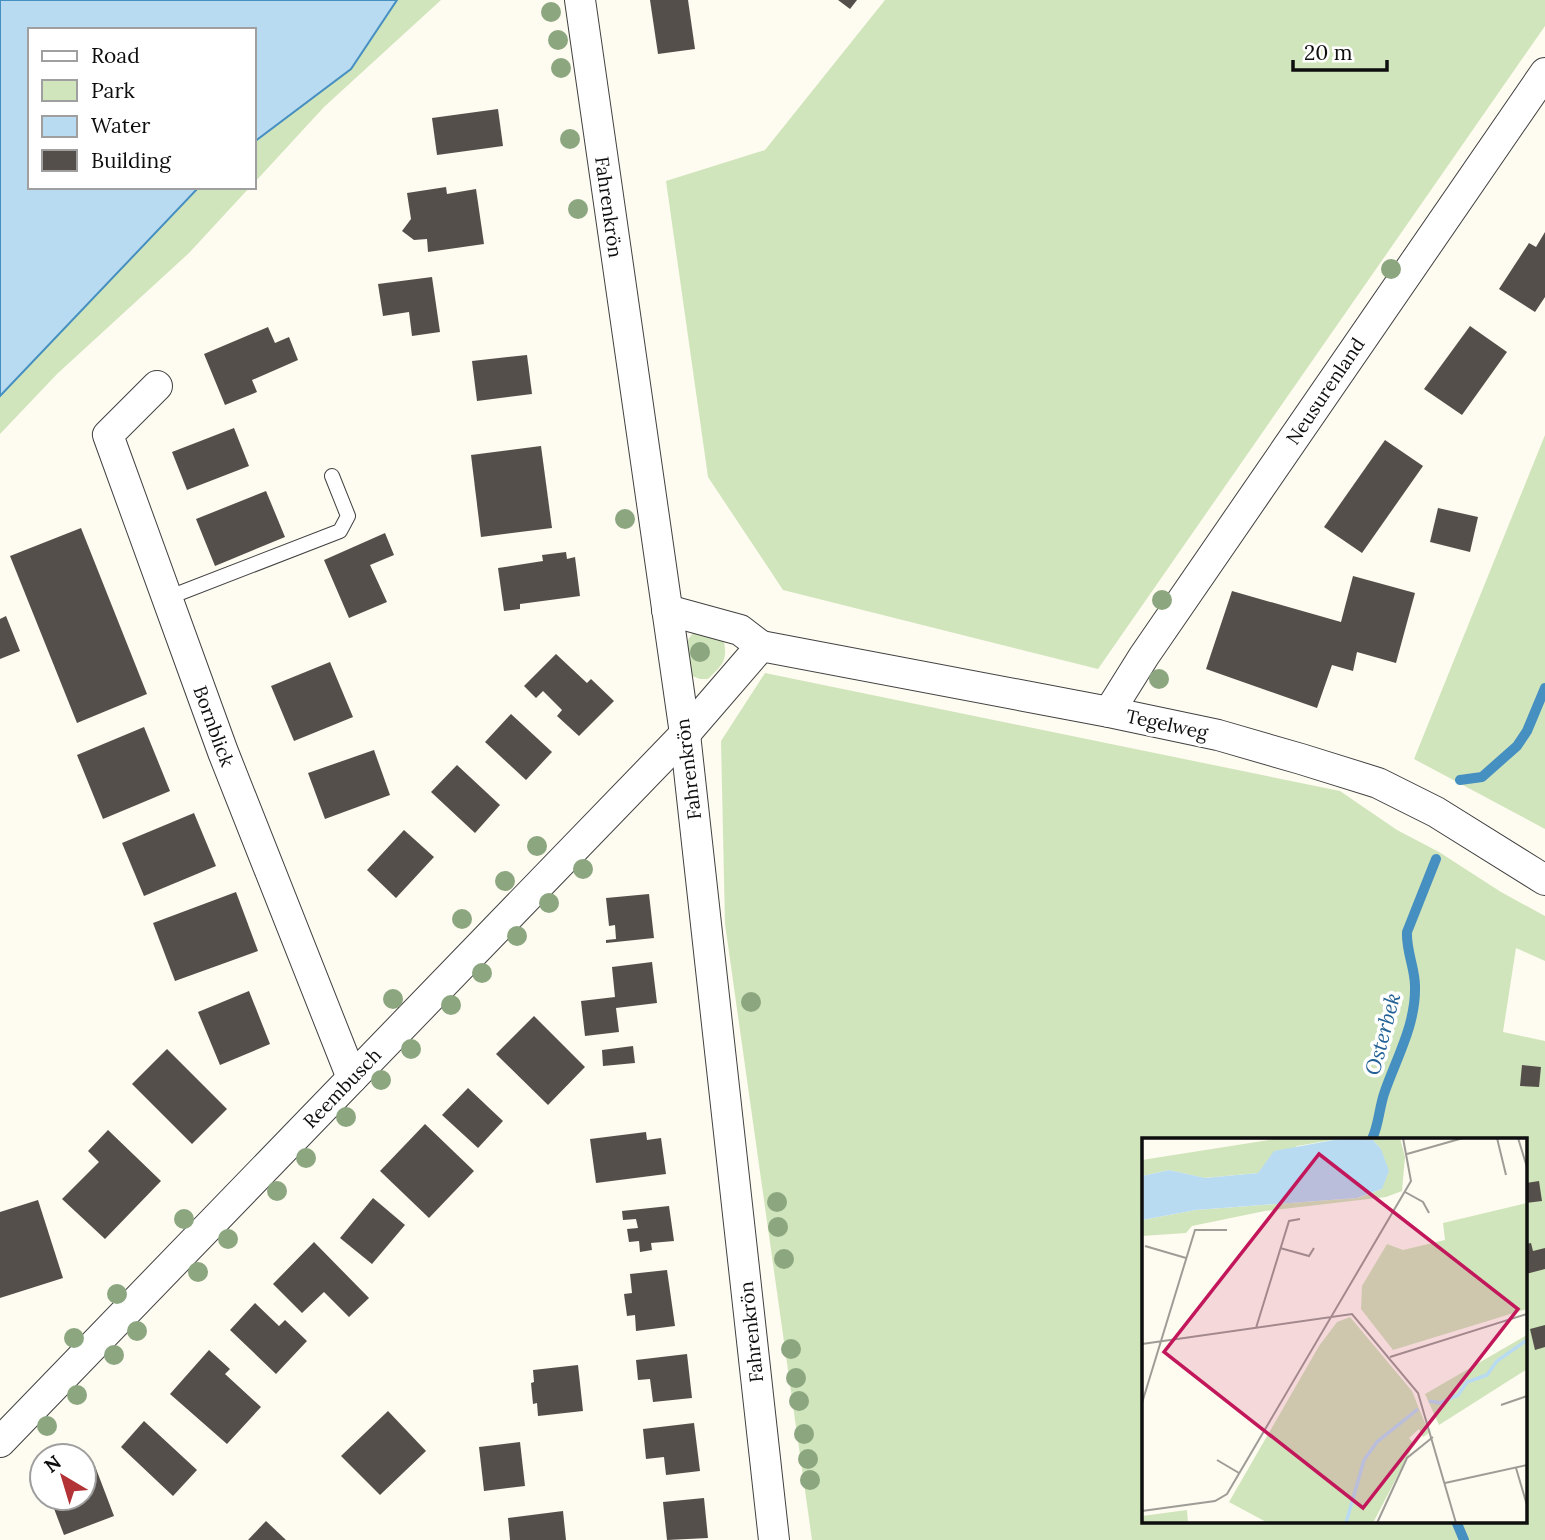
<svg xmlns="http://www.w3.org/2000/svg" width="1545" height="1540" font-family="Lora,serif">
<rect width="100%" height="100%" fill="#fefbf0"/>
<g fill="#d1e5bc" fill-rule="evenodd">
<polygon points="397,0 441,0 324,107 254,183 254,142 351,69"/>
<polygon points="885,0 1545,0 1545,26 1098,669 783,590 708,477 666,181 765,150"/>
<polygon points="199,187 250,187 189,253 57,374 0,434 0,396"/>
<polygon points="1545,435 1545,829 1414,759"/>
<path d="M696,631L716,637L724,642C728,662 721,666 708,679H700L692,676C688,659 680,642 696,631Z"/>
<path d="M765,673L1340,791L1397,830L1439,852L1501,892L1545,916V961L1516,948L1503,1032L1545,1041V1540H812L725,924L721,741ZM1144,1139H1526V1521H1144Z"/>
</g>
<polygon fill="#b9dbf1" stroke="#468fc1" stroke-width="2" points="0,0 397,0 351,69 254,142 254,30 30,30 30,187 199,187 0,396"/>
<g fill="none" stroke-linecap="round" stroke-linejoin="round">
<g stroke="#468fc1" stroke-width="10">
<polyline points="1460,780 1482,777 1517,746 1527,731 1545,688"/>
<path d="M1372,1139C1379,1125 1379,1107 1385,1091C1397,1057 1416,1024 1415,986C1415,968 1406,951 1407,932L1436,859"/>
<polyline points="1456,1521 1464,1540"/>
</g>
</g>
<g fill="#554f4b">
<polygon points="650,0 688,0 695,49 658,54"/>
<polygon points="838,0 857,0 850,9"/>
<polygon points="498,109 503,146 437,155 432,118"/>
<polygon points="446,187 447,194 476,189 484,244 428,252 427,239 414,240 402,231 411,219 407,193"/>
<polygon points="1545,232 1545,297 1535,312 1499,289 1529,243 1536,247"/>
<polygon points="432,277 440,332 412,336 409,312 383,316 378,284"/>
<polygon points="1470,326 1507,352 1462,415 1424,389"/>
<polygon points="268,327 275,343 289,337 298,360 252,380 257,392 225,405 204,354"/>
<polygon points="527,355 532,394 477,401 472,361"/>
<polygon points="234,428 249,466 187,490 172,452"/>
<polygon points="1385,440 1423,466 1362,553 1324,527"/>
<polygon points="541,446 552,528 481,537 471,455"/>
<polygon points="266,491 285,537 215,566 196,519"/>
<polygon points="1438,508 1478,517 1470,552 1430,542"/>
<polygon points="81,528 147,694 77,723 10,556"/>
<polygon points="385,533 394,555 370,565 387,602 349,618 324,560"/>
<polygon points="566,552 567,559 575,557 580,596 520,604 520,609 504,611 498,568 543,561 542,555"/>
<polygon points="1353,576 1415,593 1396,663 1357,652 1353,671 1332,665 1317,708 1206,669 1232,591 1341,622"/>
<polygon points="6,616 20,651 0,659 0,619"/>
<polygon points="556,654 587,683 591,679 614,701 579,736 557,716 562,710 543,691 536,698 524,686"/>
<polygon points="330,662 353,717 294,741 271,686"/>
<polygon points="511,714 552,752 526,780 485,742"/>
<polygon points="144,727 170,791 103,819 77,755"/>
<polygon points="374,750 390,795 325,819 308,773"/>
<polygon points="457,765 500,805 475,833 431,792"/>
<polygon points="194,813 216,866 144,896 122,843"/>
<polygon points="404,830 434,857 396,898 367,870"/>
<polygon points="236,892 258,951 175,981 153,923"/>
<polygon points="649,894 654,938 606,943 606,940 616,939 615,925 609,926 606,898"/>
<polygon points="652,962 657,1003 616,1008 619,1032 585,1036 581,1001 615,997 612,967"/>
<polygon points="249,991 270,1044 220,1065 198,1012"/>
<polygon points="534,1016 585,1067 548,1105 496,1054"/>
<polygon points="633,1046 635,1063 603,1066 602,1050"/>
<polygon points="167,1049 227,1109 192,1144 132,1084"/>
<polygon points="1522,1065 1541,1067 1539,1087 1520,1086"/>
<polygon points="468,1088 503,1121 478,1148 442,1115"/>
<polygon points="425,1124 474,1171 429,1218 380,1171"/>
<polygon points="108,1130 161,1181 105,1239 62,1199 99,1162 88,1151"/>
<polygon points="646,1132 647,1140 661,1138 666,1174 596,1183 590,1139"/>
<polygon points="1539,1181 1542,1201 1526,1203 1526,1183"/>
<polygon points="373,1198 405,1225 372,1264 340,1238"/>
<polygon points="38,1200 63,1278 0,1298 0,1212"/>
<polygon points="669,1206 674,1241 651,1243 652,1250 640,1252 639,1241 629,1242 627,1229 638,1228 636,1219 623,1220 622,1211"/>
<polygon points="314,1242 369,1298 349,1317 324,1292 302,1313 273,1284"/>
<polygon points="1531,1243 1533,1251 1545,1248 1545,1269 1526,1274 1526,1244"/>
<polygon points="667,1270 675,1326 636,1331 635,1315 627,1316 624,1294 632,1293 630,1274"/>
<polygon points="255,1303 279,1326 285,1320 307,1341 276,1374 230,1330"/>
<polygon points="1545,1325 1545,1347 1535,1350 1530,1329"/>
<polygon points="209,1350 230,1369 225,1374 261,1407 227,1444 170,1394"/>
<polygon points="687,1354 692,1398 653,1402 650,1379 638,1380 636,1360"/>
<polygon points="578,1365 583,1411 538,1416 537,1403 533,1404 531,1383 534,1382 533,1370"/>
<polygon points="388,1411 426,1451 380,1495 341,1456"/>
<polygon points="144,1421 197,1470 173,1496 121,1447"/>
<polygon points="694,1423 700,1471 666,1475 664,1457 646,1459 643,1429"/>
<polygon points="520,1442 525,1486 484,1491 479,1447"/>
<polygon points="95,1466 114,1516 64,1535 50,1498 84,1498 84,1470"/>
<polygon points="704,1498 708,1538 667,1540 663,1502"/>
<polygon points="563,1511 566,1540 510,1540 508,1518"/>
<polygon points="266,1521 286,1540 248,1540"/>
</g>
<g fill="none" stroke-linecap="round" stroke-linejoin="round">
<g stroke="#414141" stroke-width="16">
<polyline id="lane" points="167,598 340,531 348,516 332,476"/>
</g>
<g stroke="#414141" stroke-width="32">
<g id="street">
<polyline points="580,0 685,734 774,1540"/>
<polyline points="157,386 108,435 223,752 352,1078"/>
<polyline points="667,610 740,630 761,646"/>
<polyline points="1109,712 1144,656 1545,73"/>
<polyline points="0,1442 685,734 761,646 1109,712 1218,735 1301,759 1378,783 1436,812 1545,880"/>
</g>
</g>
<use href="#lane" stroke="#fff" stroke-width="14"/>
<use href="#street" stroke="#fff" stroke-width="30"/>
</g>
<g fill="#8ca680">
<circle cx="551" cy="12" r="10"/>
<circle cx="558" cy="40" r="10"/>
<circle cx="561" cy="68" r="10"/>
<circle cx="570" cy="139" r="10"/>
<circle cx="578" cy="209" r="10"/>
<circle cx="1391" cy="269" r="10"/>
<circle cx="625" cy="519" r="10"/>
<circle cx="1162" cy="600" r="10"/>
<circle cx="700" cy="652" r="10"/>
<circle cx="1159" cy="679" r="10"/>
<circle cx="537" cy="846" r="10"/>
<circle cx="583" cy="869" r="10"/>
<circle cx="505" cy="881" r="10"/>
<circle cx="549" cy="903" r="10"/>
<circle cx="462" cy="919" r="10"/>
<circle cx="517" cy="936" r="10"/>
<circle cx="482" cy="973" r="10"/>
<circle cx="393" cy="999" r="10"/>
<circle cx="751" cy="1002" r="10"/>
<circle cx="451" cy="1005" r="10"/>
<circle cx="411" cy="1049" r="10"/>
<circle cx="381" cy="1080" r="10"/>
<circle cx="346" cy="1117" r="10"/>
<circle cx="306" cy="1158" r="10"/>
<circle cx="277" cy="1191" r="10"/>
<circle cx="777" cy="1202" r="10"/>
<circle cx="184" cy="1219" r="10"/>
<circle cx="778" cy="1227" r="10"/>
<circle cx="228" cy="1239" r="10"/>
<circle cx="784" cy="1259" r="10"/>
<circle cx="198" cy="1272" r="10"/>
<circle cx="117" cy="1294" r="10"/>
<circle cx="137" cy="1331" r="10"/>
<circle cx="74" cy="1338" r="10"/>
<circle cx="791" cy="1349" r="10"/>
<circle cx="114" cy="1355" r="10"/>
<circle cx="796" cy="1378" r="10"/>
<circle cx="77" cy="1395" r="10"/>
<circle cx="799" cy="1401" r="10"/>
<circle cx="47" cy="1426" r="10"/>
<circle cx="804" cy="1434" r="10"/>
<circle cx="808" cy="1459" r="10"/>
<circle cx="810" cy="1480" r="10"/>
</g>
<g text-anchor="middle" stroke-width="7" stroke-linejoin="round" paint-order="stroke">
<g font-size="19" fill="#0e0e0e" stroke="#fff">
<text transform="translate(609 207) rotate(82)" y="7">Fahrenkrön</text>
<text transform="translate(1325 391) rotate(-56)" y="7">Neusurenland</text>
<text transform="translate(1167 724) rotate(12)" y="7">Tegelweg</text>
<text transform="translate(214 726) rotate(70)" y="7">Bornblick</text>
<text transform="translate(688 769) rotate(-97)" y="7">Fahrenkrön</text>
<text transform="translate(342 1088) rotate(-46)" y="7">Reembusch</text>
<text transform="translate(751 1332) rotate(-96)" y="7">Fahrenkrön</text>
</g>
<g font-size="21" font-style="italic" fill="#226195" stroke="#fff">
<text transform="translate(1383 1034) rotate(-75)" y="7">Osterbek</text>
</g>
</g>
<g transform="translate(1142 1138)">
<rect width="385" height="385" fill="#fefbf0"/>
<path d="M139,0H202L155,8L116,35L62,40L27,32L0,38V22ZM229,0H258L263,19L260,53L244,59L123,73L50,88L44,95L0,98V82L54,72L216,60L240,51L239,11ZM385,65V171L251,212L219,171L220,148L245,106L261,112L303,102L301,85ZM208,179L270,253L287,295L281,299L277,291L267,300L272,306L231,385H126L87,364L177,208L195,184ZM385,197V231L297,287L283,256ZM45,372L46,385H0V378Z" fill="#d1e5bc"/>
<path d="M202,0H229L239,11L247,33L240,51L215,60L54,72L0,82V38L27,32L63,40L116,35L132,13Z" fill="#b9dbf1"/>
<path fill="none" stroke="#b9dbf1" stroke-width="3.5" d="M287,263L298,265L316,257L325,244L345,237L355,223L385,202M204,385L222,322L235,304L276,271"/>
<path fill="none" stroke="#9e9c96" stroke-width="2" d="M355,0L364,37M376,0L385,29M265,16L321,0M263,54L281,64L287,75M3,108L44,120M138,110L167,118L172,110M114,190L147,83L158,81M0,206L210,176L276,255L314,385M248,219L385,176M0,265L53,92H85M359,267L385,258M75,322L97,335M374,330L385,367M303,345L385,327M0,373L73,363L85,356L269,43L261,0M235,385L265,320L291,299"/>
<path fill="#c2185b" fill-opacity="0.15" stroke="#c2185b" stroke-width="3.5" d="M177,16L376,171L221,370L22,214Z"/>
<rect width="385" height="385" fill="none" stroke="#0e0e0e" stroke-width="3.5"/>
</g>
<rect x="28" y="28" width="228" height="161" fill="#ffffff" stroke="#9f9f9f" stroke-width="2"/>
<rect x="42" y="51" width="35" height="10" fill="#ffffff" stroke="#9f9f9f" stroke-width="2"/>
<text x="91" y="63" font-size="21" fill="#0e0e0e">Road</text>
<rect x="42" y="80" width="35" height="21" fill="#d1e5bc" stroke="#9f9f9f" stroke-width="2"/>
<text x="91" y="98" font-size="21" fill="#0e0e0e">Park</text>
<rect x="42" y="116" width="35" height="21" fill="#b9dbf1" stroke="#9f9f9f" stroke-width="2"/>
<text x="91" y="133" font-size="21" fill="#0e0e0e">Water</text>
<rect x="42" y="150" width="35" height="21" fill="#554f4b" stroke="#9f9f9f" stroke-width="2"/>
<text x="91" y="168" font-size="21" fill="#0e0e0e">Building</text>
<g transform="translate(63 1477) rotate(322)"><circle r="33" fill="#ffffff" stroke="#9f9f9f" stroke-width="2"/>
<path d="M0-5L12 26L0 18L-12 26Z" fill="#b23236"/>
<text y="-10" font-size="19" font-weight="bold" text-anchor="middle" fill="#0e0e0e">N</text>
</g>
<path d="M1293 60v10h94v-10" fill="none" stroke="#0e0e0e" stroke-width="3.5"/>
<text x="1304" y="60" font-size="21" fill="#0e0e0e" stroke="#ffffff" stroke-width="5" paint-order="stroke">20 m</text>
</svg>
